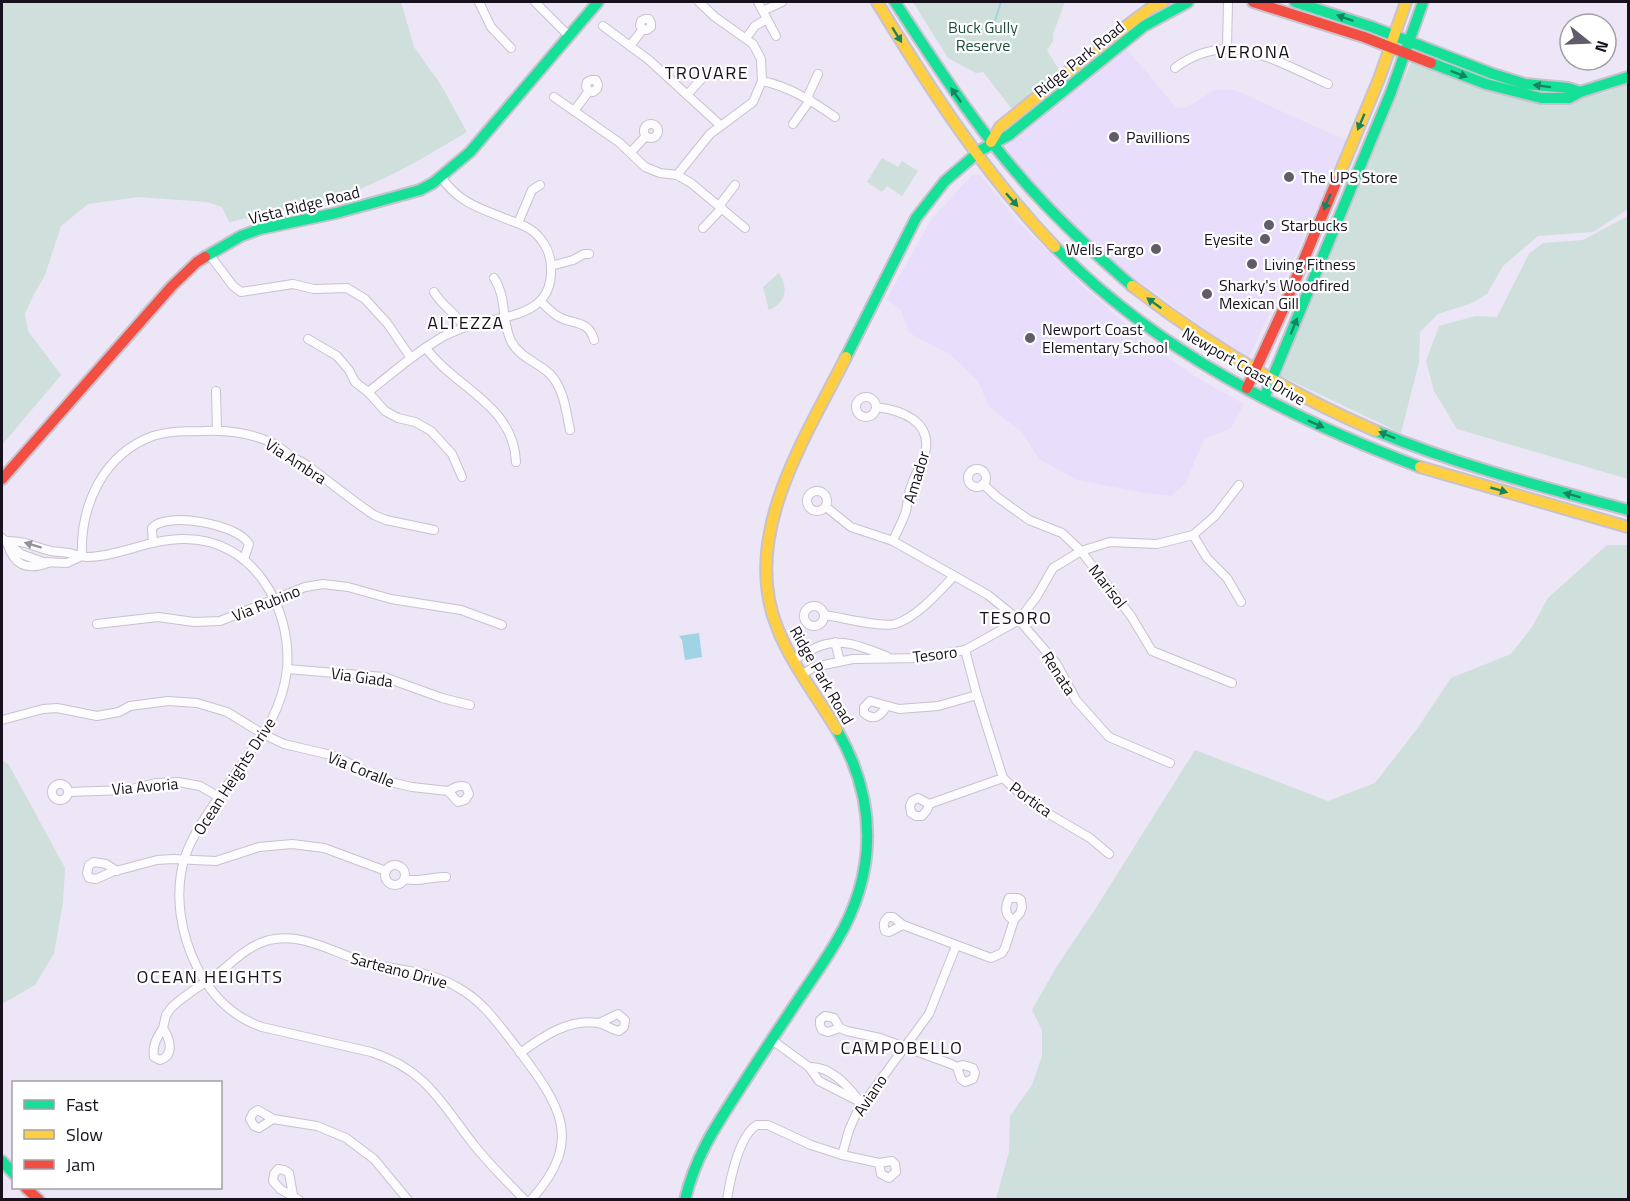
<svg xmlns="http://www.w3.org/2000/svg" width="1630" height="1201" font-family="'Titillium Web',sans-serif">
<rect width="100%" height="100%" fill="#ece6f6"/>
<g fill="#e8ddfb">
<polygon points="1124,46 1176,107 1183,108 1190,106 1214,90 1235,90 1347,141 1248,360 1133,277 1059,218 1003,143"/>
<polygon points="973,174 980,175 1021,225 1088,291 1148,343 1196,377 1244,404 1231,428 1204,439 1185,484 1171,496 1144,493 1077,480 1039,459 1022,432 989,407 978,381 951,355 909,333 901,310 887,299 931,220"/>
</g>
<g fill="#cedfdc">
<path d="M2,2H401L414,47L441,85L467,132C431,153 396,175 357,190C316,206 271,212 229,222L222,207L207,202L138,197L88,204L61,226L45,275L33,296L25,314L28,331L61,375L2,445Z"/>
<polygon points="913,2 1065,2 1053,34 1053,41 1047,50 1060,72 1012,109 983,72 976,73 948,58"/>
<polygon points="1411,62 1533,98 1575,99 1606,92 1628,84 1628,209 1593,232 1538,236 1503,266 1487,294 1472,303 1438,314 1420,332 1419,362 1401,433 1281,376"/>
<polygon points="882,158 898,167 902,161 918,171 902,196 887,186 882,192 867,182"/>
<polygon points="1628,216 1628,479 1457,429 1434,391 1426,361 1439,326 1476,316 1497,317 1529,254 1543,243 1583,240"/>
<path d="M779,273C788,288 787,302 769,310L763,287Z"/>
<polygon points="1607,545 1628,545 1628,1199 996,1199 1009,1152 1010,1116 1032,1085 1042,1056 1042,1030 1032,1010 1057,966 1096,908 1195,750 1328,801 1375,783 1417,729 1451,678 1511,654 1532,627 1548,598"/>
<polygon points="2,760 9,765 65,868 63,903 54,953 35,985 2,1004"/>
</g>
<polygon fill="#a0d3e4" points="699,633 702,657 685,660 682,640 679,636"/>
<g fill="none" stroke-linecap="round" stroke-linejoin="round">
<polyline stroke="#a0d3e4" stroke-width="2" points="991,33 1001,2"/>
<g stroke="#c8c2cf" stroke-width="10">
<g id="street">
<polyline points="479,2 491,27 511,48"/>
<polyline points="535,2 569,36"/>
<polyline points="758,2 776,36"/>
<polyline points="763,11 782,2"/>
<polyline points="603,26 649,60 720,125"/>
<polyline points="746,38 755,26 767,19"/>
<polyline points="630,46 643,29 647,30 651,27 651,23 649,19 645,19 641,21 640,26 643,29"/>
<polyline points="1227,48 1228,2"/>
<path d="M1175,68C1228,28 1275,61 1328,84"/>
<path d="M762,81C790,87 812,101 835,117"/>
<polyline points="687,95 704,76"/>
<polyline points="554,97 620,143 645,167 660,173 677,175 691,183 745,228"/>
<polyline points="807,98 818,74"/>
<polyline points="574,111 589,91 593,92 597,89 598,85 596,80 591,80 587,82 586,87 589,91"/>
<polyline points="793,124 810,100"/>
<circle cx="651" cy="131" r="7"/>
<polyline points="631,152 646,136"/>
<polyline points="677,175 710,134 753,102 762,81 761,59 753,44 715,17 699,2"/>
<polyline points="719,206 735,185"/>
<polyline points="518,223 532,190 540,185"/>
<polyline points="703,228 722,208"/>
<polyline points="209,254 233,286 241,292 293,284 314,289 347,288 365,299 387,323 411,358"/>
<polyline points="551,266 573,260 584,254 589,254"/>
<path d="M494,278C507,297 501,320 511,341C519,357 537,362 550,374C564,389 566,411 570,430"/>
<path d="M434,292C442,306 456,313 464,327"/>
<path d="M540,301C546,306 552,313 559,317C574,325 589,320 594,340"/>
<polyline points="308,339 337,356 349,370 355,382 368,392 385,411 398,418 415,422 431,431 452,454 462,477"/>
<path d="M426,348C455,388 514,405 516,462"/>
<polyline points="216,391 217,430"/>
<path d="M368,392C393,373 418,350 446,335C457,330 468,325 480,323C512,315 553,313 551,268C551,254 544,241 534,232C527,226 518,223 509,220C480,208 460,204 441,177"/>
<circle cx="866" cy="407" r="10"/>
<path d="M876,407C901,410 933,421 925,454C922,464 915,474 912,484C908,492 908,502 906,511C903,521 897,531 893,541"/>
<circle cx="977" cy="478" r="9"/>
<polyline points="983,484 997,497 1029,520 1062,533 1081,551 1131,616 1152,651 1232,683"/>
<circle cx="817" cy="501" r="10"/>
<polyline points="826,507 851,527 893,541 988,595 1019,620 1056,663 1076,700 1109,737 1170,763"/>
<polyline points="1193,535 1207,558 1227,578 1241,602"/>
<polyline points="2,538 21,554 43,562 67,563 82,556"/>
<path d="M7,541C28,541 33,547 51,551C57,552 63,552 69,553C75,554 80,557 87,557C117,557 152,538 185,539C253,539 292,607 287,669C285,688 279,705 271,721C254,747 237,772 219,797C206,816 191,837 184,860C174,896 181,935 197,967C211,995 233,1017 262,1027L371,1052C427,1070 441,1103 474,1145C490,1165 507,1182 525,1200"/>
<path d="M7,543C14,565 26,571 48,563"/>
<path d="M153,543L152,528C166,511 238,524 249,544L244,559"/>
<path d="M82,556C80,506 103,454 153,436C169,431 186,431 203,431C225,430 250,433 270,442C278,445 285,452 292,457C297,460 303,462 308,466C330,482 351,500 374,515L386,520L434,530"/>
<circle cx="814" cy="616" r="10"/>
<path d="M824,615C841,617 880,628 895,624C917,617 939,592 954,576"/>
<polyline points="97,624 158,617 194,622 220,621 305,587 323,584 348,587 391,599 461,610 502,625"/>
<polyline points="835,642 840,661"/>
<polyline points="965,650 977,695 1003,778 1032,804 1090,838 1109,854"/>
<path d="M794,659C803,656 811,649 820,646C842,637 865,648 886,656"/>
<polyline points="287,669 384,677 442,698 470,705"/>
<polyline points="803,674 814,667 853,659 924,658 965,650 1019,620 1037,596 1053,568 1081,551 1110,542 1157,544 1193,535 1215,516 1239,485"/>
<path d="M886,707C880,717 873,721 864,713V707L870,701L899,709L938,706L977,695"/>
<path d="M2,720L43,709L57,708L97,716L119,712L130,706L168,701L197,703L227,712L263,734L284,744L331,755L345,761L378,779L412,787L448,791C454,788 459,784 466,787L469,794L465,800L458,802L448,791"/>
<circle cx="60" cy="792" r="8"/>
<polyline points="68,792 128,790 156,783 178,782 200,786 219,797"/>
<polyline points="929,804 918,798 912,801 910,806 911,813 916,816 922,816 927,810 929,804 1003,778"/>
<circle cx="395" cy="875" r="10"/>
<polyline points="117,871 106,864 94,862 89,865 87,873 89,878 96,879 112,872 157,860 173,859 216,861 259,847 292,844 324,848 386,871"/>
<path d="M405,879C419,883 432,876 446,877"/>
<path d="M903,925L889,932L885,931C883,925 883,922 888,917H893L903,925L991,958L1002,953L1005,948L1014,920L1020,913L1022,907L1021,900L1018,898H1009C1005,906 1004,916 1014,920"/>
<path d="M163,1028C157,1038 152,1045 154,1057L160,1060C175,1055 170,1039 163,1028L166,1015L172,1007C187,993 204,984 220,972C236,959 248,946 269,940C304,932 333,953 365,962C396,971 428,970 457,987C483,1001 499,1025 517,1048C559,1104 586,1139 531,1200"/>
<polyline points="840,1028 828,1032 822,1030 820,1025 820,1020 825,1016 834,1018 840,1028 847,1031 880,1038 951,1064 957,1067 961,1079 965,1082 973,1079 975,1073 973,1068 963,1065 957,1067"/>
<polyline points="772,1040 809,1067 819,1081 862,1103"/>
<path d="M520,1053C542,1037 569,1018 598,1023C605,1024 612,1030 619,1031L624,1027L625,1020L618,1014L599,1023"/>
<path d="M809,1067C830,1066 846,1084 858,1099"/>
<polyline points="273,1119 259,1128 254,1126 250,1119 253,1113 258,1110 273,1119 317,1126 346,1138 374,1159 408,1200"/>
<polyline points="842,1155 849,1130 857,1112 929,1014 956,946"/>
<polyline points="293,1195 289,1173 284,1170 278,1169 274,1174 273,1181 280,1189 299,1200"/>
<path d="M727,1200C730,1180 739,1135 757,1125H768L811,1145L842,1155L879,1163L892,1161L895,1164L896,1172L889,1178L881,1174L879,1163"/>
</g>
</g>
<g stroke="#c8c2cf" stroke-width="14">
<g id="fast">
<path d="M895,2C940,71 985,141 1042,201C1070,231 1101,259 1132,286"/>
<polyline points="1295,2 1372,27 1493,74 1525,84 1568,88 1580,92"/>
<polyline points="1431,63 1486,84 1541,98 1569,98 1580,92 1628,77"/>
<path d="M1055,247C1155,350 1287,417 1420,467"/>
<polyline points="205,257 241,236 260,229 336,213 420,190 433,183 470,152 598,2"/>
<polyline points="846,357 916,218 945,181 981,150 1009,135 1144,26 1188,2"/>
<polyline points="1264,398 1391,92 1423,2"/>
<path d="M1376,431C1457,465 1543,487 1628,510"/>
<polyline points="2,1161 14,1174"/>
<path d="M685,1200C695,1157 715,1127 739,1090C760,1057 782,1024 804,991C815,975 826,959 836,942C878,872 877,799 837,730"/>
</g>
</g>
<g stroke="#c8c2cf" stroke-width="14">
<g id="slow">
<path d="M877,2C930,89 984,173 1055,247"/>
<polyline points="991,142 1000,127 1105,42 1151,8 1163,2"/>
<polyline points="1337,180 1379,79 1406,2"/>
<path d="M1132,286C1209,345 1287,393 1376,431"/>
<polyline points="1420,467 1628,527"/>
<path d="M837,730C817,696 791,664 777,627C740,535 806,437 846,357"/>
</g>
</g>
<g stroke="#c8c2cf" stroke-width="14">
<g id="jam">
<polyline points="1253,2 1364,37 1431,63"/>
<polyline points="1247,388 1282,312 1337,180"/>
<polyline points="2,479 172,286 197,262 205,257"/>
<polyline points="26,1188 39,1200"/>
</g>
</g>
<use href="#street" stroke="#fcfbfe" stroke-width="8"/>
<use href="#fast" stroke="#16e098" stroke-width="10"/>
<use href="#slow" stroke="#ffcf43" stroke-width="10"/>
<use href="#jam" stroke="#f24e42" stroke-width="10"/>
</g>
<defs><path id="oneway-solid" d="M-6-.8H1V-3.2L6.5 0L1 3.2V.8H-6Z" transform="scale(1.5)"/></defs>
<g fill="#168361">
<use href="#oneway-solid" transform="translate(1345 18) rotate(-161)"/>
<use href="#oneway-solid" transform="translate(897 35) rotate(58)"/>
<use href="#oneway-solid" transform="translate(1459 74) rotate(21)"/>
<use href="#oneway-solid" transform="translate(1542 86) rotate(-173)"/>
<use href="#oneway-solid" transform="translate(956 95) rotate(-125)"/>
<use href="#oneway-solid" transform="translate(1361 122) rotate(113)"/>
<use href="#oneway-solid" transform="translate(1012 200) rotate(48)"/>
<use href="#oneway-solid" transform="translate(1327 202) rotate(113)"/>
<use href="#oneway-solid" transform="translate(1154 303) rotate(-144)"/>
<use href="#oneway-solid" transform="translate(1294 326) rotate(-68)"/>
<use href="#oneway-solid" transform="translate(1316 424) rotate(24)"/>
<use href="#oneway-solid" transform="translate(1387 435) rotate(-157)"/>
<use href="#oneway-solid" transform="translate(1499 490) rotate(16)"/>
<use href="#oneway-solid" transform="translate(1572 495) rotate(-165)"/>
</g>
<use fill="#949299" href="#oneway-solid" transform="translate(33 545) rotate(-163)"/>
<g fill="#615c69" stroke="#fff" stroke-width="2">
<circle cx="1114" cy="137" r="6"/>
<circle cx="1289" cy="177" r="6"/>
<circle cx="1269" cy="225" r="6"/>
<circle cx="1265" cy="239" r="6"/>
<circle cx="1156" cy="249" r="6"/>
<circle cx="1252" cy="264" r="6"/>
<circle cx="1207" cy="294" r="6"/>
<circle cx="1030" cy="338" r="6"/>
</g>
<g text-anchor="middle" stroke-width="4.5" stroke-linejoin="round" paint-order="stroke">
<g font-size="16" fill="#1d4f3b" stroke="#fff">
<text x="983" y="33">Buck Gully<tspan x="983" dy="18">Reserve</tspan></text>
</g>
<g font-size="16" fill="#16111d" stroke="#fff">
<text transform="translate(1079 59) rotate(-39)" y="6">Ridge Park Road</text>
<text transform="translate(304 205) rotate(-14)" y="6">Vista Ridge Road</text>
<text transform="translate(1244 366) rotate(30)" y="6">Newport Coast Drive</text>
<text transform="translate(296 461) rotate(33)" y="6">Via Ambra</text>
<text transform="translate(916 477) rotate(-73)" y="6">Amador</text>
<text transform="translate(1108 586) rotate(52)" y="6">Marisol</text>
<text transform="translate(266 603) rotate(-22)" y="6">Via Rubino</text>
<text transform="translate(935 654) rotate(-7)" y="6">Tesoro</text>
<text transform="translate(1059 673) rotate(57)" y="6">Renata</text>
<text transform="translate(822 675) rotate(60)" y="6">Ridge Park Road</text>
<text transform="translate(362 677) rotate(8)" y="6">Via Giada</text>
<text transform="translate(361 769) rotate(22)" y="6">Via Coralle</text>
<text transform="translate(234 776) rotate(-57)" y="6">Ocean Heights Drive</text>
<text transform="translate(145 786) rotate(-5)" y="6">Via Avoria</text>
<text transform="translate(1031 799) rotate(36)" y="6">Portica</text>
<text transform="translate(399 970) rotate(15)" y="6">Sarteano Drive</text>
<text transform="translate(870 1095) rotate(-56)" y="6">Aviano</text>
</g>
<g font-size="16" fill="#16111d" stroke="#fff" text-anchor="start">
<text x="1126" y="143">Pavillions</text>
<text x="1301" y="183">The UPS Store</text>
<text x="1281" y="231">Starbucks</text>
<text x="1253" y="245" text-anchor="end">Eyesite</text>
<text x="1144" y="255" text-anchor="end">Wells Fargo</text>
<text x="1264" y="270">Living Fitness</text>
<text x="1219" y="291">Sharky's Woodfired<tspan x="1219" dy="18">Mexican Gill</tspan></text>
<text x="1042" y="335">Newport Coast<tspan x="1042" dy="18">Elementary School</tspan></text>
</g>
<g font-size="18" letter-spacing="1.5" fill="#16111d" stroke="#fff">
<text x="1253" y="58">VERONA</text>
<text x="707" y="79">TROVARE</text>
<text x="466" y="329">ALTEZZA</text>
<text x="1016" y="624">TESORO</text>
<text x="210" y="983">OCEAN HEIGHTS</text>
<text x="902" y="1054">CAMPOBELLO</text>
</g>
</g>
<rect width="1630" height="1201" fill="none" stroke="#16111d" stroke-width="6"/>
<rect x="12" y="1081" width="210" height="108" fill="#ffffff" stroke="#a2a0a5" stroke-width="1.5"/>
<rect x="24" y="1100" width="30" height="9" fill="#16e098" stroke="#a2a0a5" stroke-width="1.5"/>
<text x="66" y="1111" font-size="18" fill="#16111d">Fast</text>
<rect x="24" y="1130" width="30" height="9" fill="#ffcf43" stroke="#a2a0a5" stroke-width="1.5"/>
<text x="66" y="1141" font-size="18" fill="#16111d">Slow</text>
<rect x="24" y="1160" width="30" height="9" fill="#f24e42" stroke="#a2a0a5" stroke-width="1.5"/>
<text x="66" y="1171" font-size="18" fill="#16111d">Jam</text>
<g transform="translate(1588 42) rotate(108)"><circle r="28" fill="#ffffff" stroke="#a2a0a5" stroke-width="1.5"/>
<path d="M0-4.5L10 22L0 15L-10 22Z" fill="#615c69"/>
<text y="-9" font-size="16" font-weight="bold" text-anchor="middle" fill="#16111d">N</text>
</g>
</svg>
